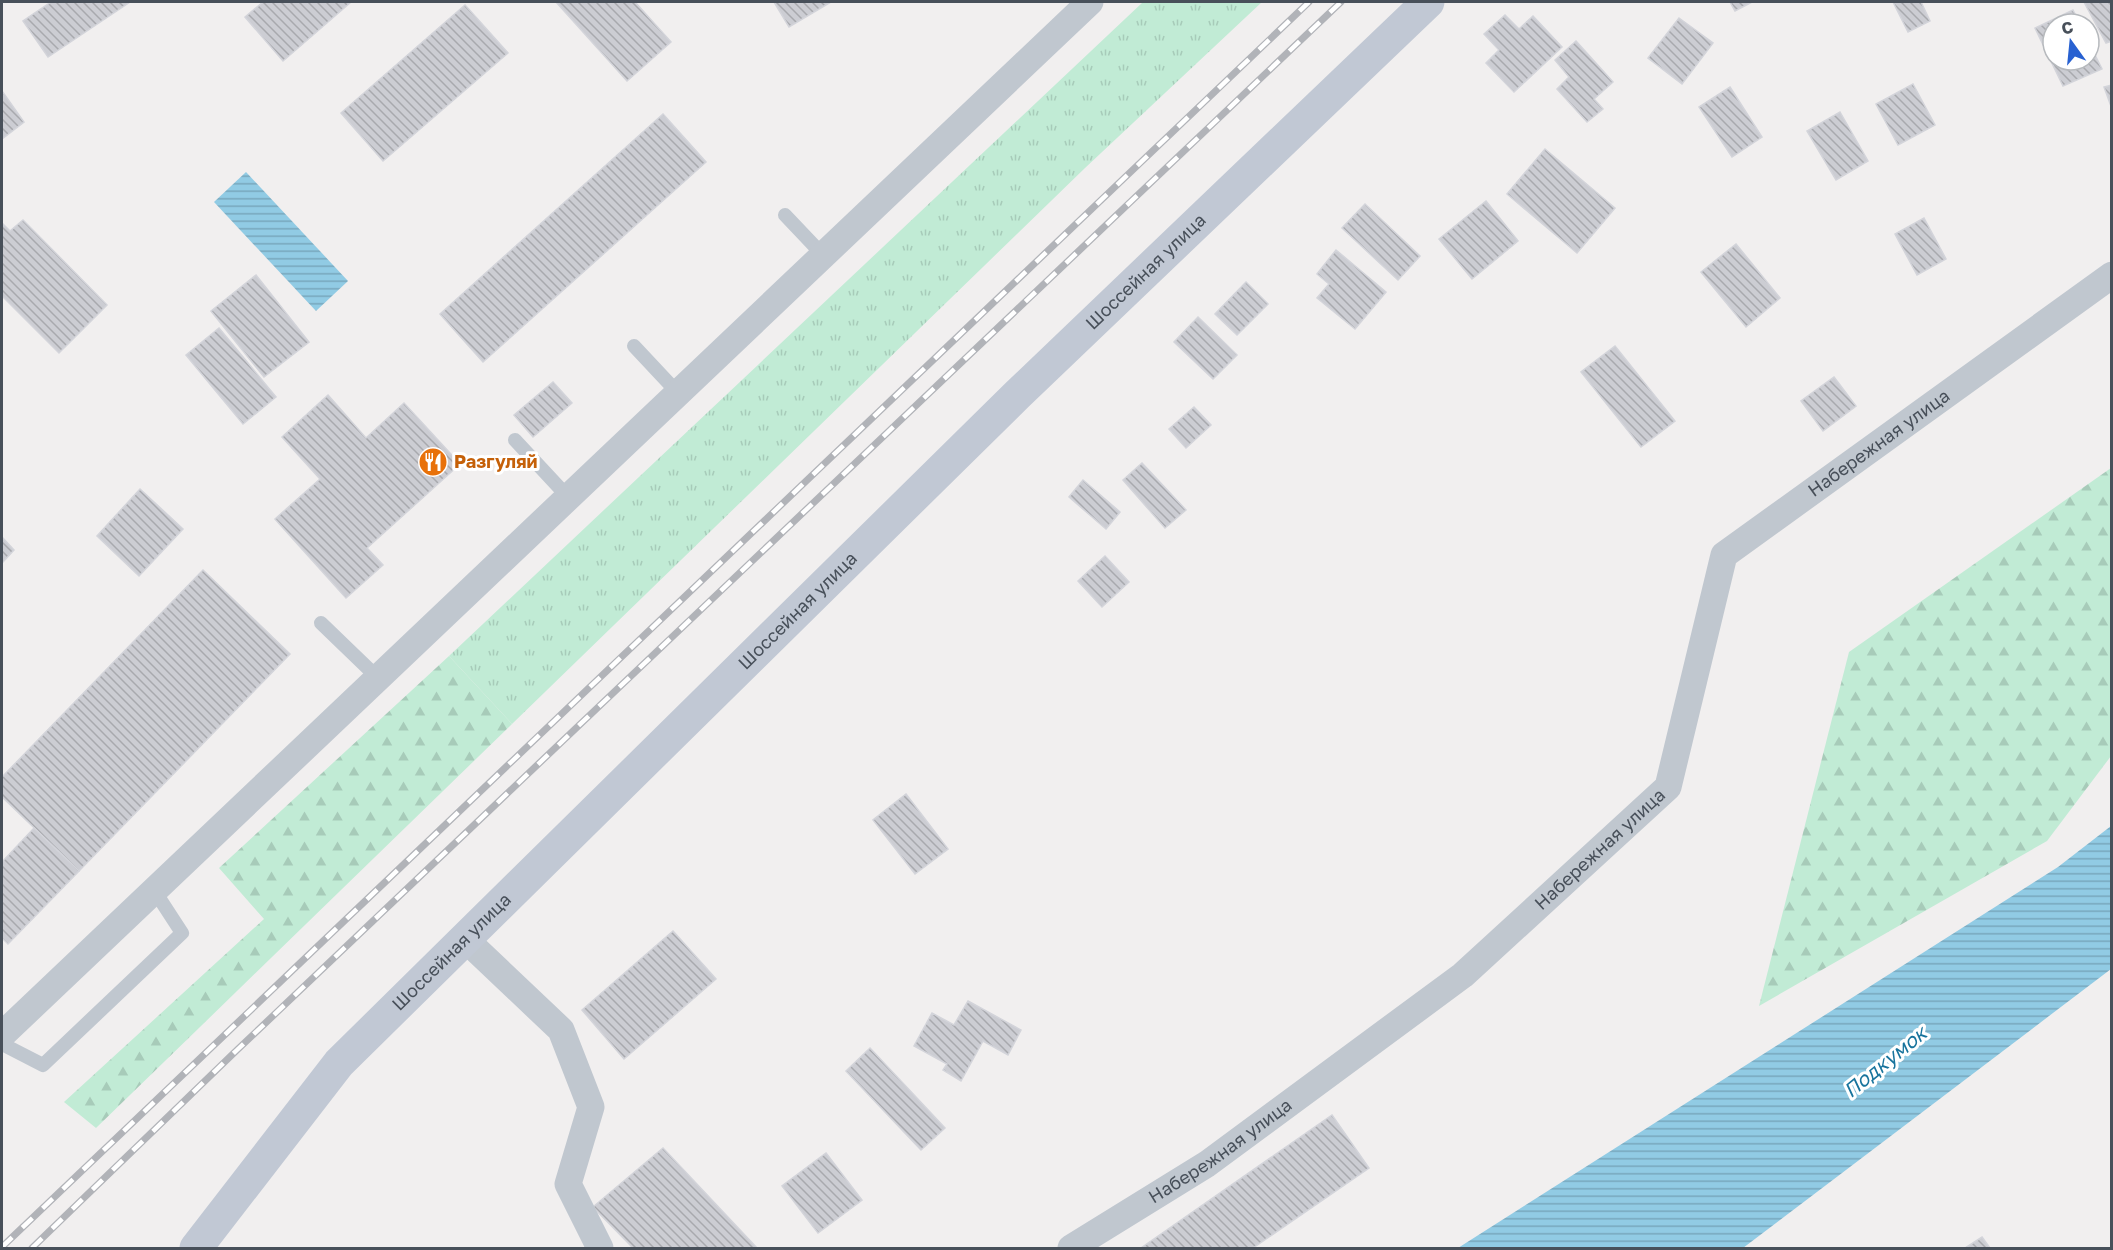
<svg xmlns="http://www.w3.org/2000/svg" width="2113" height="1250" font-family="'Golos Text',sans-serif">
<defs>
<pattern id="grass-tufts" width="24" height="20" patternUnits="userSpaceOnUse" patternTransform="scale(1.5)"><rect width="24" height="20" fill="#c1ebd5"/><path d="M3 7l-1-3M5 7V3M7 7l1-3M15 17l-1-3M17 17v-4M19 17l1-3" fill="none" stroke="#a7cbb9"/></pattern>
<pattern id="forest-firs" width="22" height="20" patternUnits="userSpaceOnUse" patternTransform="scale(1.5)"><rect width="22" height="20" fill="#c1ebd5"/><path d="M5 1l3.5 6h-7zM16 11l3.5 6h-7z" fill="#a7cbb9"/></pattern>
<pattern id="water-rules" width="6" height="5" patternUnits="userSpaceOnUse" patternTransform="scale(1.5)"><rect width="6" height="5" fill="#91cbe4"/><path d="M0 2.5h6" fill="none" stroke="#78a7bc"/></pattern>
<pattern id="building-back-hatch" width="6" height="6" patternUnits="userSpaceOnUse" patternTransform="scale(1.5)"><rect width="6" height="6" fill="#cccdd3"/><path d="M-1 5l2 2M0 0l6 6M5-1l2 2" fill="none" stroke="#a8a9ae"/></pattern>
</defs>
<rect width="100%" height="100%" fill="#f1efef"/>
<polygon fill="url(#grass-tufts)" points="1143,2 1262,2 1085,168 512,724 449,656"/>
<g fill="url(#forest-firs)">
<polygon points="2111,468 2111,756 2047,841 1759,1006 1849,652"/>
<polygon points="449,656 512,724 96,1128 64,1102 264,919 219,868"/>
</g>
<g fill="url(#water-rules)">
<polygon points="246,172 348,281 316,311 214,202"/>
<polygon points="2111,826 2111,969 1743,1248 1458,1248 2058,867"/>
</g>
<g fill="url(#building-back-hatch)" stroke="#d3d4da" stroke-width="1.5">
<polygon points="51,2 130,2 48,57 23,21"/>
<polygon points="263,2 351,2 283,61 245,17"/>
<polygon points="556,2 635,2 671,42 627,81"/>
<polygon points="774,2 831,2 789,27"/>
<polygon points="1730,2 1752,2 1735,11"/>
<polygon points="1893,2 1921,2 1930,21 1908,32"/>
<polygon points="2084,2 2112,2 2112,41 2106,43"/>
<polygon points="465,5 508,53 383,161 341,113"/>
<polygon points="2073,10 2080,24 2053,24 2053,60 2089,60 2089,43 2102,69 2063,86 2035,28"/>
<polygon points="1505,15 1519,29 1533,16 1562,47 1514,92 1486,63 1499,50 1484,34"/>
<polygon points="1679,18 1713,43 1682,84 1648,58"/>
<polygon points="1576,41 1613,82 1594,99 1603,109 1587,122 1557,89 1569,77 1555,60"/>
<polygon points="1913,84 1935,125 1898,145 1876,104"/>
<polygon points="2112,85 2112,109 2104,87"/>
<polygon points="1730,87 1762,137 1732,157 1699,107"/>
<polygon points="2,91 24,122 2,139"/>
<polygon points="1840,112 1868,161 1836,180 1807,131"/>
<polygon points="663,114 706,162 483,362 440,314"/>
<polygon points="1545,149 1615,208 1577,253 1507,194"/>
<polygon points="1486,201 1518,241 1472,279 1439,239"/>
<polygon points="1365,204 1420,256 1398,280 1342,228"/>
<polygon points="1924,218 1946,259 1917,275 1895,234"/>
<polygon points="23,220 107,305 59,353 2,296 2,223 10,231"/>
<polygon points="1736,244 1780,298 1746,327 1701,272"/>
<polygon points="1336,250 1386,292 1355,329 1317,298 1329,284 1317,274"/>
<polygon points="256,275 309,342 264,377 211,311"/>
<polygon points="1246,282 1268,304 1237,335 1215,314"/>
<polygon points="1198,317 1237,355 1213,379 1174,342"/>
<polygon points="219,328 276,397 243,424 186,355"/>
<polygon points="1615,346 1675,421 1641,447 1581,372"/>
<polygon points="1834,377 1856,406 1823,431 1801,401"/>
<polygon points="553,382 572,403 533,437 514,415"/>
<polygon points="328,395 366,438 404,403 460,464 367,548 383,565 346,598 275,519 320,479 282,437"/>
<polygon points="1194,407 1211,425 1186,448 1169,429"/>
<polygon points="1142,463 1186,510 1165,528 1123,480"/>
<polygon points="1083,480 1120,512 1106,529 1069,497"/>
<polygon points="140,489 183,529 139,576 97,536"/>
<polygon points="2,537 14,550 2,563"/>
<polygon points="1105,556 1129,582 1102,607 1078,581"/>
<polygon points="203,570 290,654 79,871 2,797 2,777"/>
<polygon points="906,794 948,849 915,874 873,820"/>
<polygon points="34,828 79,871 8,944 2,938 2,862"/>
<polygon points="673,931 716,979 624,1059 582,1010"/>
<polygon points="968,1001 1021,1030 1008,1055 983,1041 961,1081 943,1070 947,1064 914,1046 932,1013 954,1025"/>
<polygon points="870,1048 945,1128 921,1150 846,1071"/>
<polygon points="1332,1115 1369,1168 1253,1248 1141,1248"/>
<polygon points="663,1148 757,1248 633,1248 593,1207"/>
<polygon points="826,1153 862,1200 818,1233 782,1186"/>
<polygon points="1982,1237 1990,1248 1965,1248"/>
</g>
<g fill="none" stroke-linecap="round" stroke-linejoin="round">
<g stroke="#c0c7cf" stroke-width="14">
<polyline points="785,215 823,255"/>
<polyline points="634,346 678,393"/>
<polyline points="515,440 568,497"/>
<polyline points="321,623 378,678"/>
<polyline points="2,1044 43,1065 182,933 154,890"/>
</g>
<g stroke="#c0c7cf" stroke-width="27">
<polyline points="465,939 561,1030 591,1107 568,1184 600,1248"/>
<polyline points="2,1035 1090,2"/>
<path id="s1" d="M1071,1248L1207,1164L1463,975L1668,787L1724,555L2112,275"/>
</g>
<path stroke="#c1c8d4" stroke-width="33" id="s2" d="M196,1248L339,1063L1017,395L1428,2"/>
<g stroke="#b1b3b8" stroke-width="7">
<g id="rail">
<polyline points="2,1247 1309,2"/>
<polyline points="32,1248 237,1050 1341,2"/>
</g>
</g>
<use href="#rail" stroke="#fff" stroke-width="4.5" stroke-dasharray="14" stroke-linecap="butt"/>
</g>
<defs>
<g id="restaurant-disc" transform="scale(1.5)"><circle r="9.5" fill="#e8710a" stroke="#fff"/><path d="M-5-6h1v4h1v-4h1v4h1v-4h1v5L-1.5 .5V6h-2V.5L-5-1ZM5-6V6H3V1.5H1.5Q1.5-4 5-6Z" fill="#fff"/></g>
</defs>
<g fill-rule="evenodd">
<use href="#restaurant-disc" x="433" y="462"/>
</g>
<g text-anchor="middle" stroke-width="6" stroke-linejoin="round" paint-order="stroke">
<g font-size="18" fill="#48505a" stroke="#fff">
<text dy="6" stroke="none"><textPath href="#s2" startOffset="1364">Шоссейная улица</textPath></text>
<text dy="6" stroke="none"><textPath href="#s1" startOffset="1186">Набережная улица</textPath></text>
<text dy="6" stroke="none"><textPath href="#s2" startOffset="878">Шоссейная улица</textPath></text>
<text dy="6" stroke="none"><textPath href="#s1" startOffset="664">Набережная улица</textPath></text>
<text dy="6" stroke="none"><textPath href="#s2" startOffset="392">Шоссейная улица</textPath></text>
<text dy="6" stroke="none"><textPath href="#s1" startOffset="178">Набережная улица</textPath></text>
</g>
<g font-size="18" font-weight="bold" fill="#c56008" stroke="#fff" text-anchor="start">
<text x="454" y="468">Разгуляй</text>
</g>
<g font-size="20" font-style="italic" fill="#18749d" stroke="#fff">
<text transform="translate(1885 1062) rotate(-39)" y="7">Подкумок</text>
</g>
</g>
<rect width="2113" height="1250" fill="none" stroke="#48505a" stroke-width="6"/>
<g transform="translate(2071 42) rotate(345)"><circle r="28" fill="#ffffff" stroke="#b6b9bd" stroke-width="1.5"/>
<path d="M0-4.5L10 22L0 15L-10 22Z" fill="#2861d1"/>
<text y="-9" font-size="16" font-weight="bold" text-anchor="middle" fill="#48505a">С</text>
</g>
</svg>
